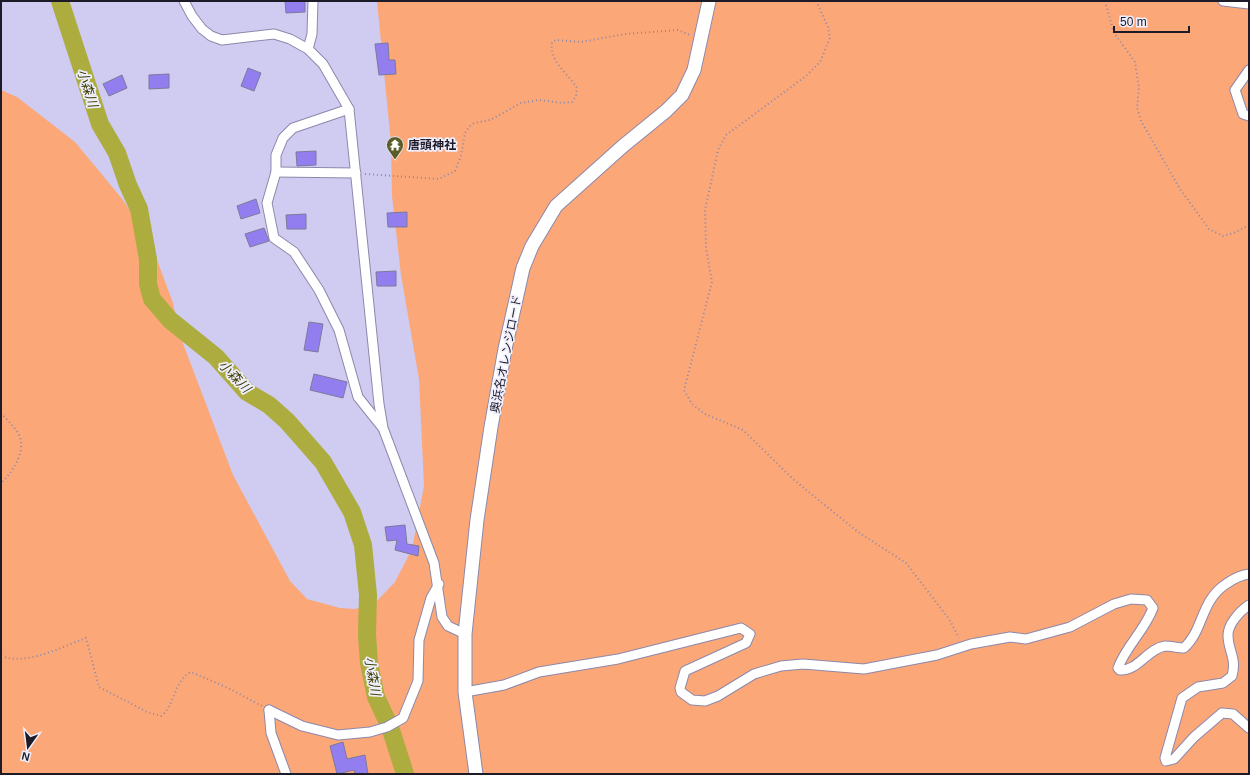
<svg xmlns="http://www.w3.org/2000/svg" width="1250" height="775" font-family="Helvetica,'Noto Sans JP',sans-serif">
<rect width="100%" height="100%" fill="#cfcbf1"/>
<polygon fill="#fca778" points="377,1 1249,1 1249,774 1,774 1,90 17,97 75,142 123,200 150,241 173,303 179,333 233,475 290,581 307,599 340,608 355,609 374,604 395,582 412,549 424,486 419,379 401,275 392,196 391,143"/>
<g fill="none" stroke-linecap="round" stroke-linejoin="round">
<polyline stroke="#acad3e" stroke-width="18" points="60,1 100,124 117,153 128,185 139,209 148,259 148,284 152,299 170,320 216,357 247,392 269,405 287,421 323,462 352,512 363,545 368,595 367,635 369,663 376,697 390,727 405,774"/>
</g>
<g fill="#937ef0" stroke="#7c799b">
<polygon points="285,1 305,1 305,12 286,13"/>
<polygon points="388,43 389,60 395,60 396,74 379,75 375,44"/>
<polygon points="248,68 261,73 254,91 241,86"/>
<polygon points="169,74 169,88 149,89 149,75"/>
<polygon points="122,75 127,88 109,96 103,84"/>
<polygon points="316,151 316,165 297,166 296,152"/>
<polygon points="256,199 260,213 241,219 237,206"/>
<polygon points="407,212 407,227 388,227 387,213"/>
<polygon points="306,214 306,229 287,229 286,215"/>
<polygon points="264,228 269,241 250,247 245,234"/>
<polygon points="396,271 396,286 377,286 376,272"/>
<polygon points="309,322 323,324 318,352 304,350"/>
<polygon points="314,374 347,382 343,398 310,390"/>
<polygon points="405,525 407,544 419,546 418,556 395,550 397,540 387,541 385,527"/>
<polygon points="343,742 347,759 365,755 368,774 355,774 354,770 337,774 330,746"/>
</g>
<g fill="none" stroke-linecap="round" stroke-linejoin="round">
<g stroke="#8c88ab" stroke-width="11">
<g id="street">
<polyline points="184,1 192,16 202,29 211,36 222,40 274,34 290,39 308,49 323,64 349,109 379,404 383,428 434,563 442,617 448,626 465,634"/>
<polyline points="1223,1 1249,4"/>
<polyline points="308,49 312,34 313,1"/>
<polyline points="1249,70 1235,90 1243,114 1249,116"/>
<polyline points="349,109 293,128 283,138 276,155 276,172 267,203 274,238 294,252 319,290 339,330 358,397 382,427"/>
<polyline points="276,172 356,173"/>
<path d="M1249,605C1240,611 1228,624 1228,635C1228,651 1237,658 1232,676L1223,683L1198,687L1182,698L1165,758L1166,761L1174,759L1194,737L1222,713L1233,714L1249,728"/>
<path d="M465,692L504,685L539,672L618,659L741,628L750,634L746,643L685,671L680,688L681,692L692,700L705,701L718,696L754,674L781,666L803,664L864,669L937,655L971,644L1010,637L1026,639L1070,627L1114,604L1131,599L1147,600L1153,608C1145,630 1126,646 1118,668L1120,670C1138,671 1147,649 1165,646C1171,646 1178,648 1184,648C1204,630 1200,601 1226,584C1233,579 1241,575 1249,574"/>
<polyline points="269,710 302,726 338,735 370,732 387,727 403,718 418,681 419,640 431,598 439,584"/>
<polyline points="269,710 271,733 286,774"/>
</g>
</g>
<g stroke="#8c88ab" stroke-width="15">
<polyline id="secondary" points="476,774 465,692 465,634 477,520 491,427 505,349 523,268 532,246 556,206 623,146 666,111 682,95 694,70 709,1"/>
</g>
<g stroke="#8d89a6" stroke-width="2" stroke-dasharray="1 3" stroke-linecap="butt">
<polyline points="816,1 828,27 830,38 820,62 806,76 726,135 718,150 705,210 706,248 712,282 684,390 692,404 705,414 743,430 794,480 858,532 906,563 949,619 959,638"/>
<polyline points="1105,1 1114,33 1135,62 1139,88 1137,107 1141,121 1180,189 1209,229 1223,236 1234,233 1249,225"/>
<path d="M365,174L439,179L455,171L461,156L465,133L470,126L474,123L490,120L521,103L539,100L562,103L572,102L576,96L577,88C568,73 549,62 552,42L556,40L581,42L625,34L678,30L690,35"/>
<path d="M1,413C7,420 15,427 19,435C27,450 12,474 1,483"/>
<path d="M1,656C27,666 61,647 86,638L99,687L147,712L161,716C175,706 174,680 191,672L228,688L262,706"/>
</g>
<use href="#street" stroke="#fff" stroke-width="9"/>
<use href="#secondary" stroke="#fff" stroke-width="13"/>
</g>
<defs>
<g id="temple-pin" transform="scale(0.9)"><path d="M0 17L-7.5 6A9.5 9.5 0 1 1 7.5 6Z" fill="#5c5c29" stroke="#f0effe"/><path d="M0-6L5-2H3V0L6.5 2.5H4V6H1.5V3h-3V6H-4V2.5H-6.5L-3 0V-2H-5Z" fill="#fff"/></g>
</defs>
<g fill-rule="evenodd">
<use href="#temple-pin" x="395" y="145"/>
</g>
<g text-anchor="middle" stroke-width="3.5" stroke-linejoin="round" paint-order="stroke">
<g font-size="12" font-weight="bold" fill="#1d1b28" stroke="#f0effe" text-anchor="start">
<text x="408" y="149">唐頭神社</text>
</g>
<g font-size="12" fill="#1d1b28" stroke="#f0effe">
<text transform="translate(506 354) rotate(-79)" y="4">奥浜名オレンジロード</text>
</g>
<g font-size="13" font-style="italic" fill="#3f3f00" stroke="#f0effe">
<text transform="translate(88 88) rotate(72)" y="5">小森川</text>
<text transform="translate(235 376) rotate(46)" y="5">小森川</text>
<text transform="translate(373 676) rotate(80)" y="5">小森川</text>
</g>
</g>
<rect width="1250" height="775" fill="none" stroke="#1d1b28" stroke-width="4"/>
<g transform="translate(28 747) rotate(194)" stroke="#f0effe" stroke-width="3" paint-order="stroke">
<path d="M0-3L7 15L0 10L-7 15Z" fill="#1d1b28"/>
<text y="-6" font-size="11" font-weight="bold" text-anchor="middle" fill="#1d1b28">N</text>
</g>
<path d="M1114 26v6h75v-6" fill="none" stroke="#1d1b28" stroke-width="2"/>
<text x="1120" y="26" font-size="12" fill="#1d1b28" stroke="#f0effe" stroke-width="3" paint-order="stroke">50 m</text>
</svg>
